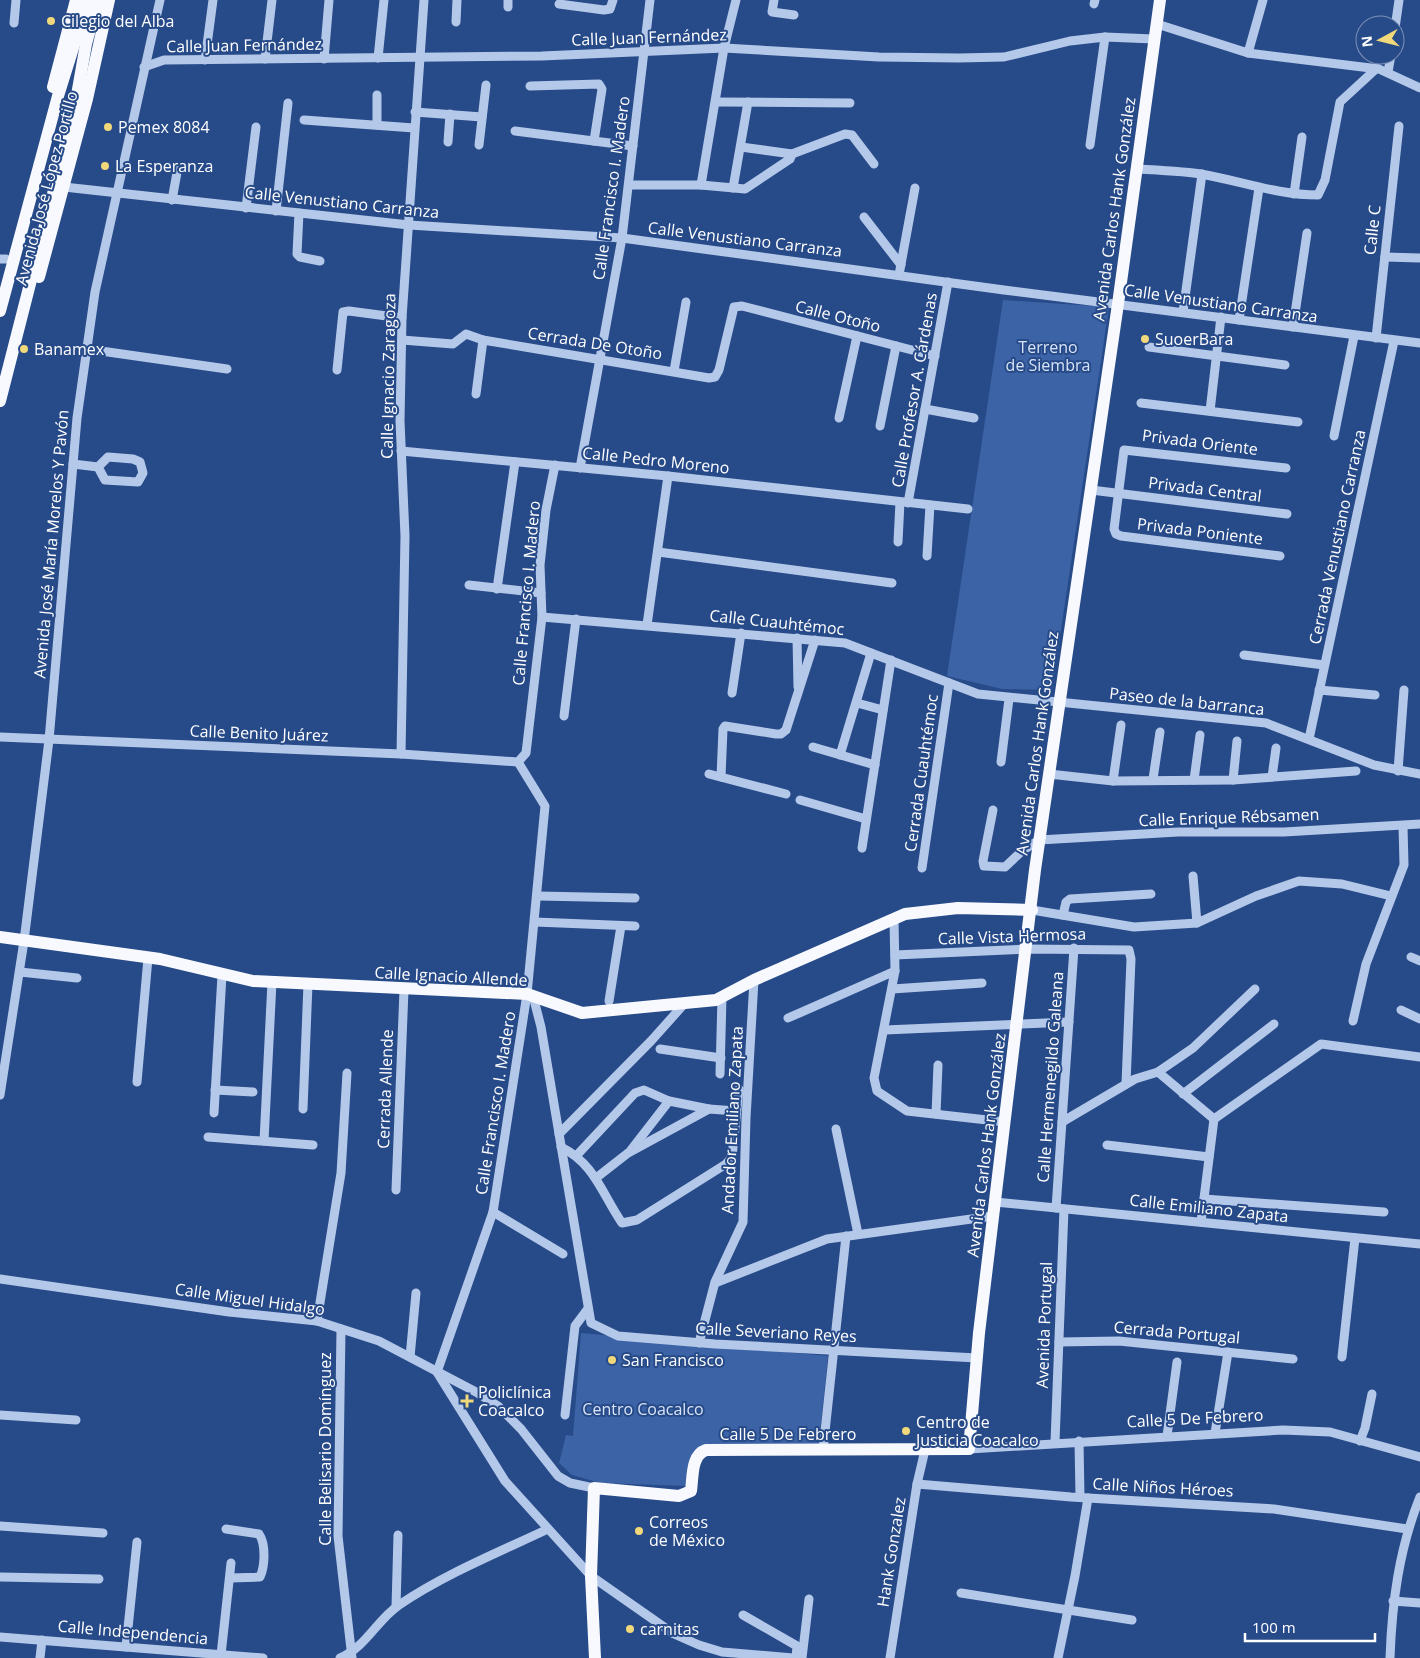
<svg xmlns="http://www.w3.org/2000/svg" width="1420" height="1658" font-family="'Open Sans',sans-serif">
<rect width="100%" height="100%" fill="#274a89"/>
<g fill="#3c63a5">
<polygon points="1003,300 1109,307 1052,690 1002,689 947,676"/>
<polygon points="581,1333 828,1356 819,1444 701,1446 687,1486 600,1483 572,1475 559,1463 566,1435 573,1436"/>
</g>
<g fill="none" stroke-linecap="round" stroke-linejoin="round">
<g stroke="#b4c8e9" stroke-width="9">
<polyline points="774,0 772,12 794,15"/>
<polyline points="559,4 604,10 610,9 613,0"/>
<polyline points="1094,4 1095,0"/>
<polyline points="508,7 508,0"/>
<polyline points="456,22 457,0"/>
<polyline points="14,23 16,0"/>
<polyline points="1157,24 1248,53 1379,69 1420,88"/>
<polyline points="1395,28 1399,0"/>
<polyline points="1248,53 1263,0"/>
<polyline points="378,58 384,0"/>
<polyline points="265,59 272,0"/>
<polyline points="324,59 329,0"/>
<polyline points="205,60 213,0"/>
<polyline points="144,67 164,60 542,56 724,48 879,57 959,58 1004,57 1070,41 1105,37 1154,39"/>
<polyline points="1388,72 1391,55"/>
<polyline points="530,86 599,84 602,89 594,141"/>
<polyline points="716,102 850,103"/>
<polyline points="415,112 482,117"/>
<polyline points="304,120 414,128"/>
<polyline points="377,125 377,95"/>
<polyline points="515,131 633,146"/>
<polyline points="448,142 450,114"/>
<polyline points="479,145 486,85"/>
<polyline points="1090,145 1105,37"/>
<polyline points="741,147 792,154 845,134 852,135 874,164"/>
<path d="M1136,169C1158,170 1180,171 1201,174C1241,181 1278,195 1318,195L1325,180L1340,102L1377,68"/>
<polyline points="629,185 701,185 745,189 790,159 792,154"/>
<polyline points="701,185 724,48 736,0"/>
<polyline points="64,187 409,225 622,238 1004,290 1420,343"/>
<polyline points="733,188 748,102"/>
<polyline points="1294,194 1302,137"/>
<polyline points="172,200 178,167"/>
<polyline points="246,208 256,127"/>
<polyline points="276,211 288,103"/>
<polyline points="299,213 297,254 300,257 320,261"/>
<polyline points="864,217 901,265"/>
<polyline points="1385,257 1420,258"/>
<polyline points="0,259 6,259"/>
<polyline points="899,275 915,188"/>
<polyline points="1183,312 1202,174"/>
<polyline points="1239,320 1259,188"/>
<polyline points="1293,327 1307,233"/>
<polyline points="1376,338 1399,126"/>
<polyline points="402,340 453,344 466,334 483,340 709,378 715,377 719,370 734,307 742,306 935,356"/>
<polyline points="1149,347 1285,365"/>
<polyline points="87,349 227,369"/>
<polyline points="337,370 343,312 349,311 402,318"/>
<polyline points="674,371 686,302"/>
<polyline points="476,394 483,340"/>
<polyline points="1141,403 1298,422"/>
<polyline points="925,409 974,418"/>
<polyline points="1210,411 1221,317"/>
<polyline points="839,418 857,336"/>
<polyline points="880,426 896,346"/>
<polyline points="1334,436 1354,336"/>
<polyline points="401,451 668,476 968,509"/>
<polyline points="73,464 98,467 105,480 138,482 143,473 140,462 133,459 108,457 98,467"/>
<polyline points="580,468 622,238 650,0"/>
<polyline points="1091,490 1287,514"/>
<polyline points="908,503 948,282"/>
<polyline points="898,542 900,502"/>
<polyline points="658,552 892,583"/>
<polyline points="927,556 930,505"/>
<polyline points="1280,556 1121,536 1116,534 1114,529 1124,450 1286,468"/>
<polyline points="469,585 541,593"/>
<polyline points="497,589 515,462"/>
<polyline points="542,617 845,643 978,694 1266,723 1374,765 1420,774"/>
<polyline points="647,625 668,476"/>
<polyline points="797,638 798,687"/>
<polyline points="1244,655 1324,665"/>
<polyline points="1319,690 1375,695"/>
<polyline points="732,693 741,633"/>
<polyline points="857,703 883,710"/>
<polyline points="564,716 576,619"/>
<polyline points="0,737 401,754 518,762"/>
<polyline points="1309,739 1394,341"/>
<polyline points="813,747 875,765"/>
<polyline points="401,754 405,536 400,421 402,318 424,0"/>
<polyline points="840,755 871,653"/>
<polyline points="518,762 526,753 542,617 540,565 546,510 555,465"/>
<polyline points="1001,762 1009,699"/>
<polyline points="1398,771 1404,690"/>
<polyline points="709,774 786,794"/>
<polyline points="1049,774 1113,781 1233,780 1356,771"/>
<polyline points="721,777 723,729 725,726 776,734 781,734 786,730 815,640"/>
<polyline points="1272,777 1276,748"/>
<polyline points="1153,779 1160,732"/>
<polyline points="1194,780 1200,735"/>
<polyline points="1233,780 1237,741"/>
<polyline points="1113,781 1121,725"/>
<polyline points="800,800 866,819"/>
<polyline points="993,810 983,861 984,866 1005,867 1022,851 1039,840 1178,832 1284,832 1420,824"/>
<polyline points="862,848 891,660"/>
<polyline points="922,868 949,683"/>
<polyline points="1193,876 1197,923"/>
<polyline points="538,896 635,898"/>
<polyline points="1032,910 1134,927 1197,923 1256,896 1299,881 1342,884 1391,896"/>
<polyline points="1063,915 1066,902 1070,899 1151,894"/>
<polyline points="894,919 895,971 874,1078 877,1091 907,1111 1005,1122"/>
<polyline points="535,922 635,926"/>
<polyline points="895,955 1027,949 1129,950 1131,959 1126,1084"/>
<polyline points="1411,957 1420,961"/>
<polyline points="20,972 77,978"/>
<polyline points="892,989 982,983"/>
<polyline points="533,996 541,1027 591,1323 618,1336 715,1344 977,1358"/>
<polyline points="609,1001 621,926"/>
<polyline points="1401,1010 1420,1019"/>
<polyline points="788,1018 895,971"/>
<polyline points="1353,1021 1366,964 1404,865 1403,826"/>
<polyline points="885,1030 1069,1022"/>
<polyline points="660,1049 721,1058"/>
<polyline points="1158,1072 1214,1119"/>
<polyline points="720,1074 722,997"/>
<polyline points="137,1082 148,958"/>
<polyline points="215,1090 253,1092"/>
<polyline points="1183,1094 1274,1024"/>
<polyline points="0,1095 24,941 49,740 77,418 95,292 160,0"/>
<polyline points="303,1109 308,984"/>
<polyline points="214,1113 222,975"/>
<polyline points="936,1114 938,1065"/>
<polyline points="1214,1119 1321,1044 1420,1057"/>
<polyline points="1062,1122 1135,1079 1158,1072 1193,1048 1255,989"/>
<polyline points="836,1129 858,1234"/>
<polyline points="559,1134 651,1041 685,1003"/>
<polyline points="208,1137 313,1145"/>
<polyline points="264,1141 272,982"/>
<polyline points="1107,1145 1209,1157"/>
<path d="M561,1147C595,1164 602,1194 622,1223L637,1220L726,1164L732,1157L739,1089"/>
<polyline points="631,1150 669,1101"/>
<polyline points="577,1155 635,1093 644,1090 669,1101 709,1109"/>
<polyline points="596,1178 628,1153 709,1109 736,1111"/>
<polyline points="396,1190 404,990"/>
<polyline points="1204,1199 1384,1212"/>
<polyline points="995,1202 1420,1244"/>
<polyline points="1056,1208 1074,948"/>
<polyline points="493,1212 563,1254"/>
<polyline points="1201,1222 1214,1119"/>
<polyline points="0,1279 229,1312 317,1321 379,1341 476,1392 498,1406 521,1429 558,1476 570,1483 594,1488"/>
<polyline points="715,1283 827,1239 993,1216"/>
<polyline points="317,1321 341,1173 347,1073"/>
<polyline points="341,1329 338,1536 352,1658"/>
<polyline points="1059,1342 1119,1341 1293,1359"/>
<polyline points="699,1343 715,1282 743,1222 746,1118 754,980"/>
<polyline points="410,1357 416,1293"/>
<polyline points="1342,1357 1355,1238"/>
<polyline points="437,1372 493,1212 527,994 545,806 518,762"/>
<polyline points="437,1372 505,1481 591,1576 674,1634 699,1645 722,1652 793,1658"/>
<polyline points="0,1415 76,1420"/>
<polyline points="565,1415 575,1326 587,1310"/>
<polyline points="1215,1433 1228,1352"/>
<polyline points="1167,1436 1177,1362"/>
<polyline points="1079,1441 1080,1497"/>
<polyline points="1360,1441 1365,1428 1372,1394"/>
<polyline points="1055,1442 1064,1209"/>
<polyline points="969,1449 1283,1430 1330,1432 1420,1457"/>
<polyline points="823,1450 846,1236"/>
<polyline points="917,1484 1071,1497 1274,1509 1407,1529"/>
<polyline points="0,1526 103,1533"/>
<path d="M226,1529L259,1534C266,1544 265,1566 260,1577L230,1578"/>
<polyline points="0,1577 99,1579"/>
<polyline points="961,1593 1132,1620"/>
<polyline points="1393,1601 1420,1603"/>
<polyline points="396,1607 398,1535"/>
<polyline points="743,1615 797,1646 796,1658"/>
<polyline points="0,1637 263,1658"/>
<polyline points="126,1647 137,1542"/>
<polyline points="221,1655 231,1563"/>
<polyline points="40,1658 42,1640"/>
<path d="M340,1658C365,1648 377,1620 399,1605C445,1574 497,1553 548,1529"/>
<polyline points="802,1658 809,1599"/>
<polyline points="890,1658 917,1484 925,1450"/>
<polyline points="1058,1658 1075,1576 1088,1498"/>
<path d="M1390,1658C1392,1602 1399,1549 1420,1497"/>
</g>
<g stroke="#f7f9fe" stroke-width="12">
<polyline points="53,87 76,0"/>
<polyline points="39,277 87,99 109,0"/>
<polyline points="0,311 58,96 88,0"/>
<polyline points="0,401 74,112 86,44 98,0"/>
<polyline points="0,937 160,959 253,981 527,994 582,1013 716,1000 754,980 905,914 958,908 1032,910"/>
<path d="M595,1658L591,1576L594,1488L679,1496L691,1491C693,1477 691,1455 706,1450L969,1449L979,1333L1035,870L1118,304L1160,0"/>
</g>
</g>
<g fill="#f1d87a" stroke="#274a89" stroke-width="2">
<circle cx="51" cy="21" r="5"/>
<circle cx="108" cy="127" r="5"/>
<circle cx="105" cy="166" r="5"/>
<circle cx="1145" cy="339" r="5"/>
<circle cx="24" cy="349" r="5"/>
<circle cx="612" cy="1360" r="5"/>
<path d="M464.5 1393.5h5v5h5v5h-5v5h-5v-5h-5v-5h5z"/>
<circle cx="906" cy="1431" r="5"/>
<circle cx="639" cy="1531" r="5"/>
<circle cx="630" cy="1629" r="5"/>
</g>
<g text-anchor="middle" stroke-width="4" stroke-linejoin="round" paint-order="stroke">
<g font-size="16" fill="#fff" stroke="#274a89" text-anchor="start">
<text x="61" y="27">Cilegio del Alba</text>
<text x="118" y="133">Pemex 8084</text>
<text x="115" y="172">La Esperanza</text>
<text x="1155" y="345">SuoerBara</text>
<text x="34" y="355">Banamex</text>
<text x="622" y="1366">San Francisco</text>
<text x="478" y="1398">Policlínica<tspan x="478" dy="18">Coacalco</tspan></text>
<text x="916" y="1428">Centro de<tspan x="916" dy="18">Justicia Coacalco</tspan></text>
<text x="649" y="1528">Correos<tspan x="649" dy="18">de México</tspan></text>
<text x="640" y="1635">carnitas</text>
</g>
<g font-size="16" fill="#fff" stroke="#274a89">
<text transform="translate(649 37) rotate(-2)" y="6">Calle Juan Fernández</text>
<text transform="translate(244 45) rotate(-1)" y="6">Calle Juan Fernández</text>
<text transform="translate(46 188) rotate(-75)" y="6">Avenida José López Portillo</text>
<text transform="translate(611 188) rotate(-82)" y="6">Calle Francisco I. Madero</text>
<text transform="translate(342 202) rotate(6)" y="6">Calle Venustiano Carranza</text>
<text transform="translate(1114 209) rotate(-82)" y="6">Avenida Carlos Hank González</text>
<text transform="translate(1372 230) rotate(-84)" y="6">Calle C</text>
<text transform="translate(745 239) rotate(7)" y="6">Calle Venustiano Carranza</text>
<text transform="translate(1221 303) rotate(8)" y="6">Calle Venustiano Carranza</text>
<text transform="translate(838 316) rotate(14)" y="6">Calle Otoño</text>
<text transform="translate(595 343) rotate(9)" y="6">Cerrada De Otoño</text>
<text transform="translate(388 376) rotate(-89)" y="6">Calle Ignacio Zaragoza</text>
<text transform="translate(914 390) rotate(-80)" y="6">Calle Profesor A. Cárdenas</text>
<text transform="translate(1200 442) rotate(7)" y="6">Privada Oriente</text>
<text transform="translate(656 460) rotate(6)" y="6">Calle Pedro Moreno</text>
<text transform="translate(1205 489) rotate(7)" y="6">Privada Central</text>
<text transform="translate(1200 531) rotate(7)" y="6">Privada Poniente</text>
<text transform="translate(1337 537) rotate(-78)" y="6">Cerrada Venustiano Carranza</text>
<text transform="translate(51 544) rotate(-85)" y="6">Avenida José María Morelos Y Pavón</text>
<text transform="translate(526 593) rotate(-85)" y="6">Calle Francisco I. Madero</text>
<text transform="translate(777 622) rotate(6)" y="6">Calle Cuauhtémoc</text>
<text transform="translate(1187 701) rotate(6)" y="6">Paseo de la barranca</text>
<text transform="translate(259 733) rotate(2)" y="6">Calle Benito Juárez</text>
<text transform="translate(1037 743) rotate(-82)" y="6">Avenida Carlos Hank González</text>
<text transform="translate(921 773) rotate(-82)" y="6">Cerrada Cuauhtémoc</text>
<text transform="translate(1229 817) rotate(-2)" y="6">Calle Enrique Rébsamen</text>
<text transform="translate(1012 936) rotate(-2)" y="6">Calle Vista Hermosa</text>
<text transform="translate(451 976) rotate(3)" y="6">Calle Ignacio Allende</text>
<text transform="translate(1050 1077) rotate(-86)" y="6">Calle Hermenegildo Galeana</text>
<text transform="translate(385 1089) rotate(-88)" y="6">Cerrada Allende</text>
<text transform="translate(495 1103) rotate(-81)" y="6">Calle Francisco I. Madero</text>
<text transform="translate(732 1120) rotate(-87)" y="6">Andador Emiliano Zapata</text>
<text transform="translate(986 1145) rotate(-83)" y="6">Avenida Carlos Hank González</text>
<text transform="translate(1209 1208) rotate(6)" y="6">Calle Emiliano Zapata</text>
<text transform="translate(250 1299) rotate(8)" y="6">Calle Miguel Hidalgo</text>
<text transform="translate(1044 1325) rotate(-88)" y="6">Avenida Portugal</text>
<text transform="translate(776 1332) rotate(3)" y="6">Calle Severiano Reyes</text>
<text transform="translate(1177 1332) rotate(5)" y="6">Cerrada Portugal</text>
<text transform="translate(1195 1418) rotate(-3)" y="6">Calle 5 De Febrero</text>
<text x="788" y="1440">Calle 5 De Febrero</text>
<text transform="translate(325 1449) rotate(-90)" y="6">Calle Belisario Domínguez</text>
<text transform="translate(1163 1487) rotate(3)" y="6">Calle Niños Héroes</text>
<text transform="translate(891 1552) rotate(-81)" y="6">Hank Gonzalez</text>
<text transform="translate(133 1632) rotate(5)" y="6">Calle Independencia</text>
</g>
<g font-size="16" fill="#d8e4f7" stroke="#274a89">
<text x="1048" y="353">Terreno<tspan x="1048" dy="18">de Siembra</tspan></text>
<text x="643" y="1415">Centro Coacalco</text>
</g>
</g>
<g transform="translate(1380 40) rotate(263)"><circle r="24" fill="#274a89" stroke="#7d92b8"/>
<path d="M0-4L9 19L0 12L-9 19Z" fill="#f1d87a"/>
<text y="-8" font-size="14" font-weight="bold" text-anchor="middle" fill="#ffffff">N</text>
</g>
<path d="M1245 1633v8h130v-8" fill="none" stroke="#ffffff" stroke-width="2.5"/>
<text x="1252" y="1633" font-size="15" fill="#ffffff" stroke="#274a89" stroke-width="4" paint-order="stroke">100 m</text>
</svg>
